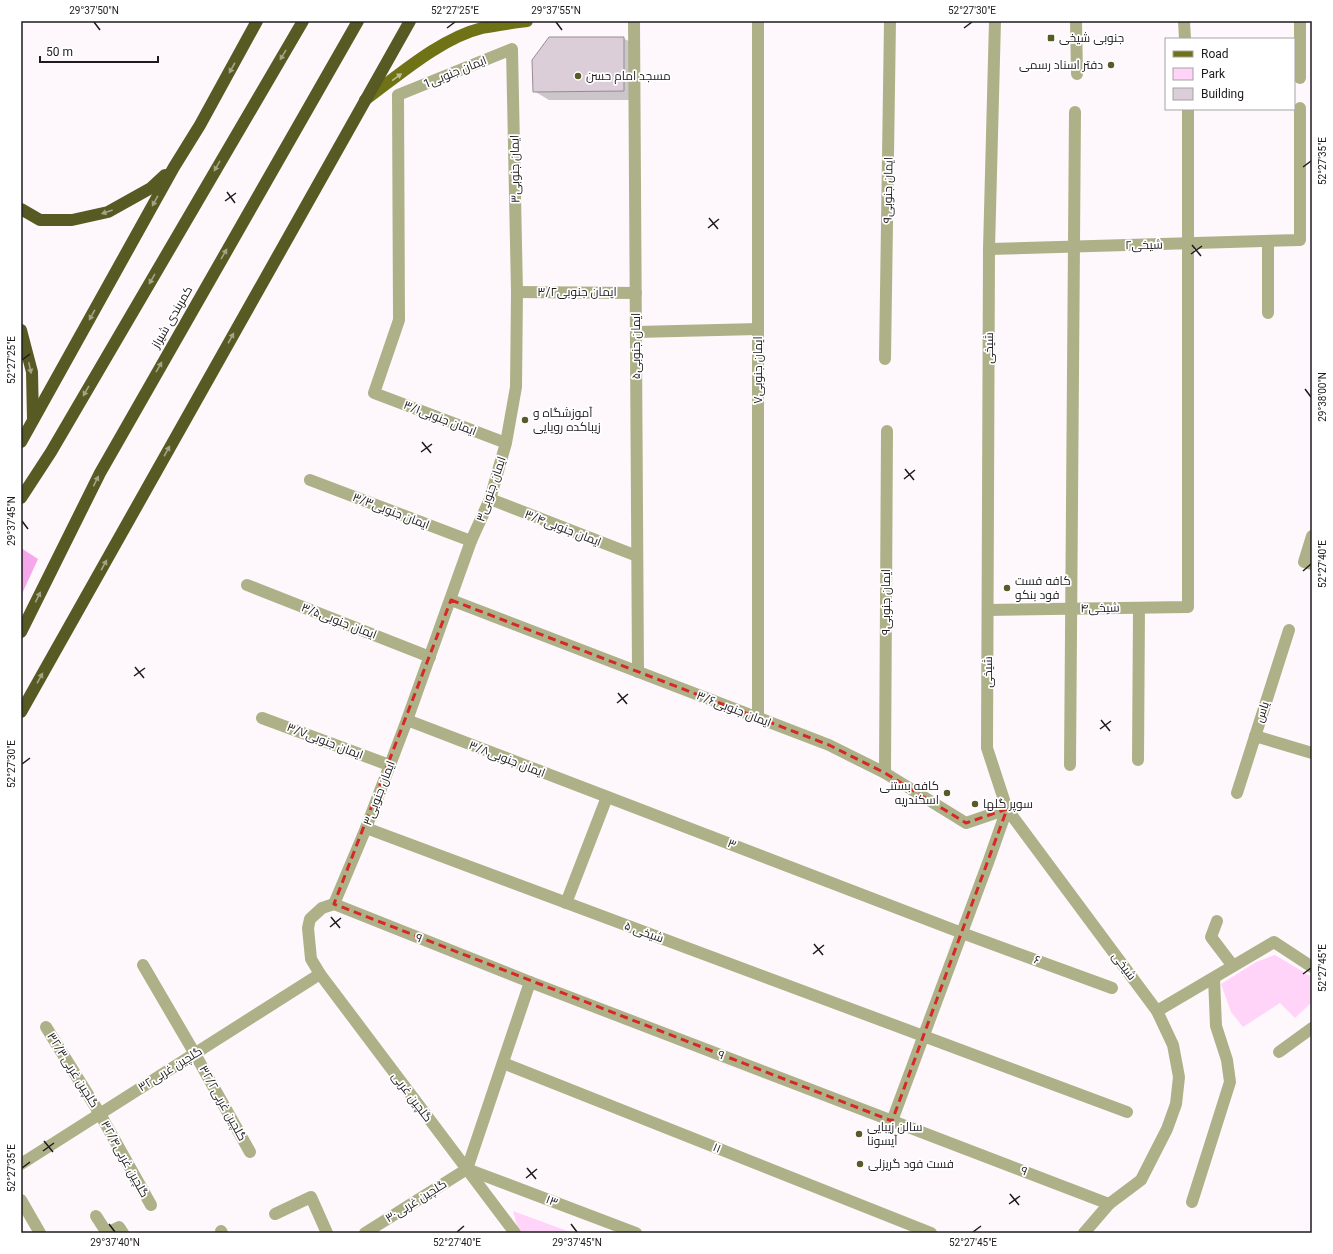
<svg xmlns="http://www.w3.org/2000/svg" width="1333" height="1254" font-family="Roboto,Cairo,sans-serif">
<rect width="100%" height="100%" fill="#fef8fd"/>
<g fill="#ffd4f8">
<polygon points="1275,955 1312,977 1312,1002 1295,1018 1280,1003 1243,1027 1231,1012 1221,984 1256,962"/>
<polygon points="513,1211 573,1233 519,1233"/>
</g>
<polygon fill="#f6a6ea" points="21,548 38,559 21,596"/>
<polygon fill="#0003" points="623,38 639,47 640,100 549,100 534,91"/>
<polygon fill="#dbced8" stroke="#978b95" points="549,37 624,37 624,91 533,92 532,60"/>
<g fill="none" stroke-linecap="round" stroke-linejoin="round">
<g stroke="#aeb187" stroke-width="12">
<polyline points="634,21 638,672"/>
<polyline points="995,21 989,249 987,748 1007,809 1157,1011 1173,1045 1179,1077 1176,1104 1167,1129 1141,1180 1109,1204 1084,1233"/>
<polyline points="1076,21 1077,74"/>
<polyline points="1184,21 1185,39"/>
<polyline points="1300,21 1300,78"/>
<polyline points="1268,241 1268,313"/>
<polyline points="989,249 1300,240 1300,108"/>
<polyline points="517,292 636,293"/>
<polyline points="636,332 758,329"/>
<polyline points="885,359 890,21"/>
<polyline points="310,480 471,541"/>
<polyline points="490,499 637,556"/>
<polyline points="1312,536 1304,562 1312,564"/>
<polyline points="247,585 430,657"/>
<polyline points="451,600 829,745 885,773 966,823 1007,809"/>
<polyline points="988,610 1188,607 1188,109"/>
<polyline points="262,718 389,765"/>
<polyline points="758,718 758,21"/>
<polyline points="407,720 962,933 1112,988"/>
<polyline points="1255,736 1312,753"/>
<polyline points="1138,760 1139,608"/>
<polyline points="1070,765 1075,112"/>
<polyline points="885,773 887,431"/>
<polyline points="1237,793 1289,630"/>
<polyline points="366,828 1127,1112"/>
<polyline points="566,903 607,797"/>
<polyline points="334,904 366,828 407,720 471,541 490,499 506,443 516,387 517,292 512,49 398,95 399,320 374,393 506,443"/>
<polyline points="334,904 530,982 1109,1204"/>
<polyline points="334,904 322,908 310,919 308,928 311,959 320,974 515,1233"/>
<polyline points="1217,921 1211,937 1233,966"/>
<polyline points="143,965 195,1054 250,1152"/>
<polyline points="1157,1011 1274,942 1312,967"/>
<polyline points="46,1027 100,1114 151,1205"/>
<polyline points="1279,1052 1312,1028"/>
<polyline points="503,1063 931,1233"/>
<polyline points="892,1121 989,860 1007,809"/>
<polyline points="21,1164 320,974"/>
<polyline points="467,1169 530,982"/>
<polyline points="467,1169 636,1233"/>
<polyline points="21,1200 40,1233"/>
<polyline points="1192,1202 1230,1082 1227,1060 1216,1026 1214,978"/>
<polyline points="275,1214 311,1197 327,1233"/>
<polyline points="96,1216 107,1233 119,1227 123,1233"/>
<polyline points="221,1231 222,1233"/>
<polyline points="365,1233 467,1169"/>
</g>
<path stroke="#707216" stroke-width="12" d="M365,100C399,75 441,38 482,28C496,25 512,23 527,21"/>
<g stroke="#585a23" stroke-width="12">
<polyline points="21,209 40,220 72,220 108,212 151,188 165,175"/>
<polyline points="21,330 32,372 33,420"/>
<polyline points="21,442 174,167 200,125 257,21"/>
<polyline points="21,498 51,452 303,21"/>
<polyline points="21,632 100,473 358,21"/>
<polyline points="21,712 410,21"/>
</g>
</g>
<defs><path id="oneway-solid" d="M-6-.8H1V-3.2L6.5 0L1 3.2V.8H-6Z"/></defs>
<g fill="#a3a486">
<use href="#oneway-solid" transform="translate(283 55) rotate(121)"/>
<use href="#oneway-solid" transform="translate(232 68) rotate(119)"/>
<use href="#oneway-solid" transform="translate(217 166) rotate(120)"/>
<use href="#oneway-solid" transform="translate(155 201) rotate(119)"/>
<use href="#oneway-solid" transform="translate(107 212) rotate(161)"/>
<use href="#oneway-solid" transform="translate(224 254) rotate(-60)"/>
<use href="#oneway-solid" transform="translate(152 279) rotate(120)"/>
<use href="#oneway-solid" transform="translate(92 315) rotate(119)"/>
<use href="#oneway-solid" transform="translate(231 338) rotate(-61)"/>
<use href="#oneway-solid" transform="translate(159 367) rotate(-60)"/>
<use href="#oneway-solid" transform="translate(30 368) rotate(78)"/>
<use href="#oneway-solid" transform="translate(86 391) rotate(120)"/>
<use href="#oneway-solid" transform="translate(167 451) rotate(-61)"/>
<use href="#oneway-solid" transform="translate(96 481) rotate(-64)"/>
<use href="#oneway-solid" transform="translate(104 565) rotate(-61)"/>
<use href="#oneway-solid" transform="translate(38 597) rotate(-64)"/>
<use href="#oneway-solid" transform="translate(40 678) rotate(-61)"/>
</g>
<use fill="#bfc096" href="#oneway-solid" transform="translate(397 77) rotate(-36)"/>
<path fill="none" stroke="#d62828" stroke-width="3" stroke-dasharray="8 5" stroke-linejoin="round" d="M451,600L829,745L885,773L966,823L1007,809L892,1121L334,904Z"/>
<path fill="none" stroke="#1e1a1e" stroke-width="1.5" d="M94,22L100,30M556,22L562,30M447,28L455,22M964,28L972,22M1303,167L1311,161M227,192L235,203M225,201L236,193M709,218L718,229M708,228L719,219M1192,245L1201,256M1191,254L1202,246M22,360L30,354M1305,389L1311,397M422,442L431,453M421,452L432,444M905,469L914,480M904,479L915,470M22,521L28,529M1303,571L1311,564M135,667L144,678M134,676L145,668M618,693L627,704M617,703L628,694M1101,720L1110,731M1100,729L1111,721M22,764L30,758M331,917L340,928M330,927L341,918M814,944L823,955M813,954L824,945M1303,974L1311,968M44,1141L53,1152M43,1151L54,1143M22,1168L30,1162M527,1168L536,1179M526,1178L537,1169M1010,1194L1019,1205M1009,1204L1020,1196M109,1224L115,1232M571,1224L577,1232M457,1232L464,1226M973,1232L981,1226"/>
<g fill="#585b28" stroke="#fff" stroke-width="1.5">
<rect x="1047" y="34" width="8" height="8" rx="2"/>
<circle cx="1111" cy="65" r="4"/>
<circle cx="578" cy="76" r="4"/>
<circle cx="525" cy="420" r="4"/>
<circle cx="1007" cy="588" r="4"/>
<circle cx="947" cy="793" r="4"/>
<circle cx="975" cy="804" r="4"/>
<circle cx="859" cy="1134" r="4"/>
<circle cx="860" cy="1164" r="4"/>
</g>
<g text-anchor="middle" stroke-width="3.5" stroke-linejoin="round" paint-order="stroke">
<g font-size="12" fill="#1e1a1e" stroke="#fff" text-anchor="start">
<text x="1059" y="42">جنوبی شیخی</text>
<text x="1103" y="69" text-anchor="end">دفتر اسناد رسمی</text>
<text x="586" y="80">مسجد امام حسن</text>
<text x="533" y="417">آموزشگاه و<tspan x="533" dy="14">زیباکده رویایی</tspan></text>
<text x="1015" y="585">کافه فست<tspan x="1015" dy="14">فود بنکو</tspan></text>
<text x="939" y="790" text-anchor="end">کافه بستنی<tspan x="939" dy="14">اسکندریه</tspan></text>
<text x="983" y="808">سوپر گلها</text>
<text x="867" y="1131">سالن زیبایی<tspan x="867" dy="14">آیسونا</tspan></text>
<text x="868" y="1168">فست فود گریزلی</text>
</g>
<g font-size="12" fill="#1e1a1e" stroke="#fff">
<text transform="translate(455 72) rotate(-22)" y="4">1ایمان جنوبی</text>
<text transform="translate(515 169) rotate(-91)" y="4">ایمان جنوبی۳</text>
<text transform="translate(888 190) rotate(-89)" y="4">ایمان جنوبی۹</text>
<text transform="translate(1144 245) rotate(-1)" y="4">شیخی۲</text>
<text x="577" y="296">ایمان جنوبی۳/۲</text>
<text transform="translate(172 317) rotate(-60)" y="4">کمربندی شیراز</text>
<text transform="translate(636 346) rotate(-90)" y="4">ایمان جنوبی۵</text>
<text transform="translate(989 348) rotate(-90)" y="4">شیخی</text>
<text transform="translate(758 370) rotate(-90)" y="4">ایمان جنوبی۷</text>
<text transform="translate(440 418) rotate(21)" y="4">ایمان جنوبی۳/۱</text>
<text transform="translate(491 489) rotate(-71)" y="4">ایمان جنوبی۳</text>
<text transform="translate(391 511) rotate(21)" y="4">ایمان جنوبی۳/۳</text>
<text transform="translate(563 528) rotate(21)" y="4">ایمان جنوبی۳/۴</text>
<text transform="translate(886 602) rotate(-90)" y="4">ایمان جنوبی۹</text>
<text transform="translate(1100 608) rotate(-1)" y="4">شیخی۴</text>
<text transform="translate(339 621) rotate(21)" y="4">ایمان جنوبی۳/۵</text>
<text transform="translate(988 672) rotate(-90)" y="4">شیخی</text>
<text transform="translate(734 709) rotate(21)" y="4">ایمان جنوبی۳/۶</text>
<text transform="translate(1262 712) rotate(-72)" y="4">یاس</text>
<text transform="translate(325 741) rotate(21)" y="4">ایمان جنوبی۳/۷</text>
<text transform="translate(507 759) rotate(21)" y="4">ایمان جنوبی۳/۸</text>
<text transform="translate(379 793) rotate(-69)" y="4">ایمان جنوبی۳</text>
<text transform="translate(732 844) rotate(21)" y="4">۳</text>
<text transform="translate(644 932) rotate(20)" y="4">شیخی ۵</text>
<text transform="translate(419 938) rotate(22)" y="4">۹</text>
<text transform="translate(1037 960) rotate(20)" y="4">۶</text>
<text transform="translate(1124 966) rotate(53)" y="4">شیخی</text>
<text transform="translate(721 1055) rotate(21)" y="4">۹</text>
<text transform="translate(170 1069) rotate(-32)" y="4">گلچین غربی۳۲</text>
<text transform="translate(73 1070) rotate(58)" y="4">گلچین غربی۳۲/۳</text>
<text transform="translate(412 1097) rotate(53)" y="4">گلچین غربی</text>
<text transform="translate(223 1103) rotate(61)" y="4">گلچین غربی۳۲/۲</text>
<text transform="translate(717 1148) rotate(22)" y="4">۱۱</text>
<text transform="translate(125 1159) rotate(61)" y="4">گلچین غربی۳۲/۴</text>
<text transform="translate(1024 1171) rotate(21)" y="4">۹</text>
<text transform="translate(416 1201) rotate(-32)" y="4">گلچین غربی۳۰</text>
<text transform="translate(552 1201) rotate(21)" y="4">۱۳</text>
</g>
</g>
<rect width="1333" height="1254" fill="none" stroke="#ffffff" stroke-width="44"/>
<rect x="1165" y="38" width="130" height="72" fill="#ffffff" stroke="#a5a3a5"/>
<rect x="1173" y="51" width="20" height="6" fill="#707216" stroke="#a5a3a5"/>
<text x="1201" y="58" font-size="12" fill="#1e1a1e">Road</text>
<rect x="1173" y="68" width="20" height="12" fill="#ffd4f8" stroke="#a5a3a5"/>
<text x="1201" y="78" font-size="12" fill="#1e1a1e">Park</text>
<rect x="1173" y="88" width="20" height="12" fill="#dbced8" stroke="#a5a3a5"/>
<text x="1201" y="98" font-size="12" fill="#1e1a1e">Building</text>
<path d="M40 56v6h118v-6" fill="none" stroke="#1e1a1e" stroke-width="2"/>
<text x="46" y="56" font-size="12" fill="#1e1a1e" stroke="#ffffff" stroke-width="3" paint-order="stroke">50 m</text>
<rect x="22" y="22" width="1289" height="1210" fill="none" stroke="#1e1a1e" stroke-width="1.5"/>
<g font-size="10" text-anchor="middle" fill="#1e1a1e">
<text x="94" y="14">29°37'50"N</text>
<text x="455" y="14">52°27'25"E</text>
<text x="556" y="14">29°37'55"N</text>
<text x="972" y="14">52°27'30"E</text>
<text transform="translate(1322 161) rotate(-90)" y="4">52°27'35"E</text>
<text transform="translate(11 360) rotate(-90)" y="4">52°27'25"E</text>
<text transform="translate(1322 397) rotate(-90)" y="4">29°38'00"N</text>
<text transform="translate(11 521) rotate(-90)" y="4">29°37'45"N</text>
<text transform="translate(1322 564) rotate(-90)" y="4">52°27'40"E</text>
<text transform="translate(11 764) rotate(-90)" y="4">52°27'30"E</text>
<text transform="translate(1322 968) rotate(-90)" y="4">52°27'45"E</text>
<text transform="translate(11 1168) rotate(-90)" y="4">52°27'35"E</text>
<text x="115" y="1246">29°37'40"N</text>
<text x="457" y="1246">52°27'40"E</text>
<text x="577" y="1246">29°37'45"N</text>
<text x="973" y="1246">52°27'45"E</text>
</g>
</svg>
